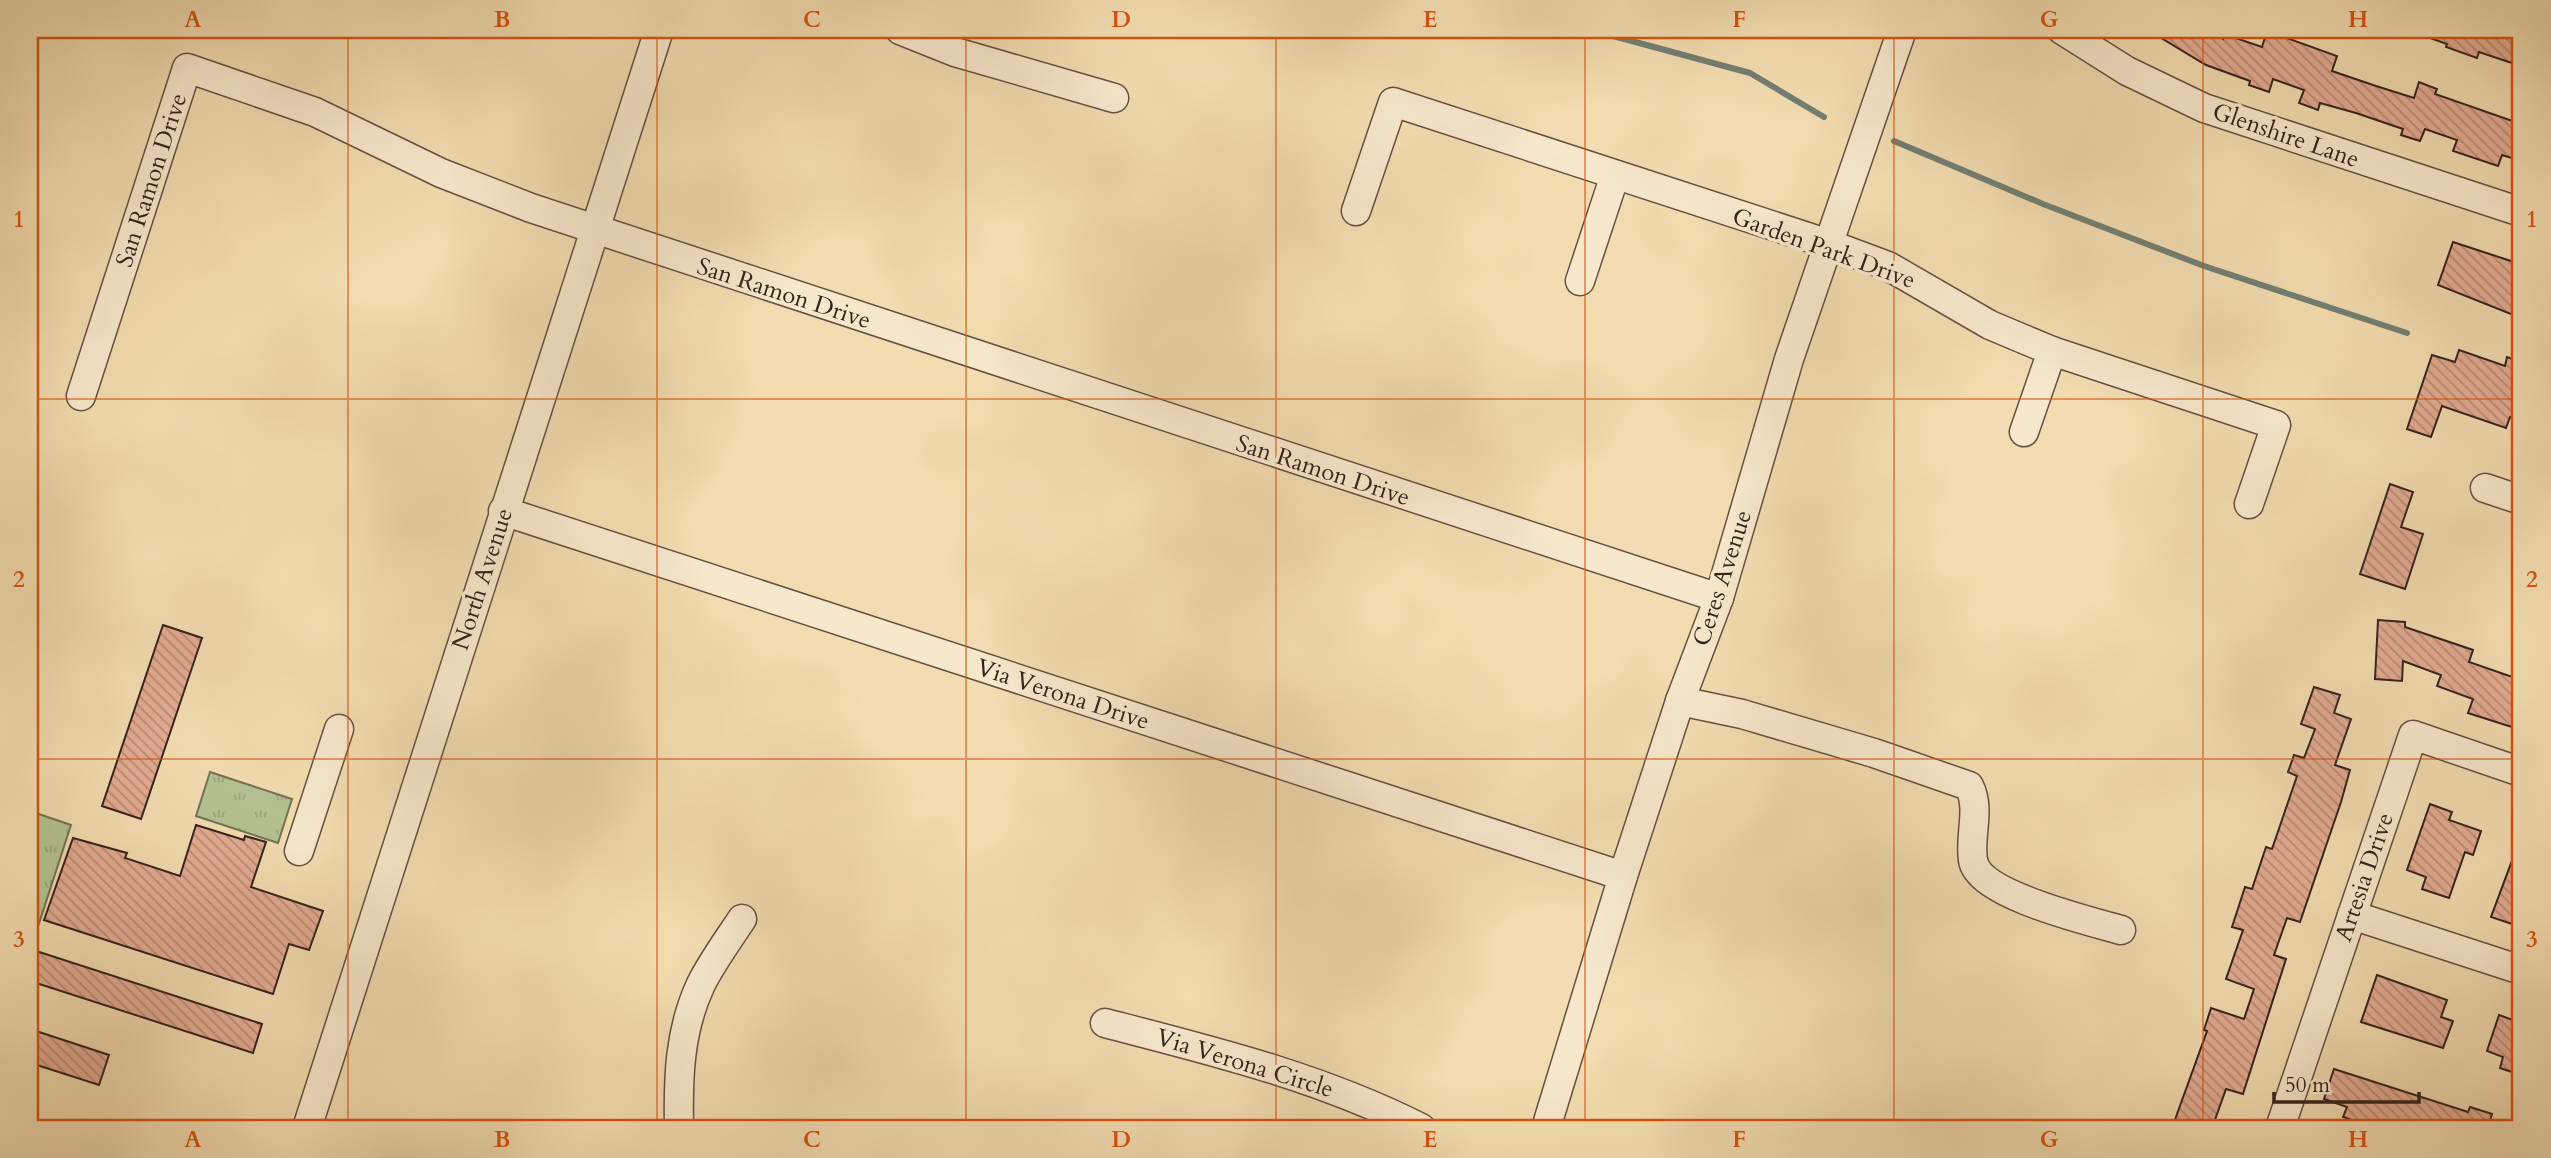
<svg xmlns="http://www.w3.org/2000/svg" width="2551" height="1158" font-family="Cardo,serif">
<defs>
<pattern id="grass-tufts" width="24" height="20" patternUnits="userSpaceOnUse" patternTransform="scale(1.75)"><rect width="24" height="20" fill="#b4c291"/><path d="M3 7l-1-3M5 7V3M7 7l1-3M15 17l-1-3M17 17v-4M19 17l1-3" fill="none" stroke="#9ba67c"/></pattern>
<pattern id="building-back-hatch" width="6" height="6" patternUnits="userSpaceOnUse" patternTransform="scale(1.75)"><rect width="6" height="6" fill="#e3ab92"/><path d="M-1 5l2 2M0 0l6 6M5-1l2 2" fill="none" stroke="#b98b76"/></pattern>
</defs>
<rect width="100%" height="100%" fill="#f3dcb1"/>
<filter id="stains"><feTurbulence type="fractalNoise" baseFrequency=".00286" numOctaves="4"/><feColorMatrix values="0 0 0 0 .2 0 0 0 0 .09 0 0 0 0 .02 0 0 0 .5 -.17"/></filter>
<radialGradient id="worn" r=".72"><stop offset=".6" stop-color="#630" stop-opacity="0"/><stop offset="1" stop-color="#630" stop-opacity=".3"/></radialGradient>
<g fill="url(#grass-tufts)" stroke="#757256" stroke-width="2">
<polygon points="210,772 292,799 278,843 196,816"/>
<polygon points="30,811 71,825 30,951"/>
</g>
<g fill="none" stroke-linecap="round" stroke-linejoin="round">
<g stroke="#737f72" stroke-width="6">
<polyline points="1591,30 1750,73 1824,117"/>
<polyline points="1894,141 2043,204 2204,266 2407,333"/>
</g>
</g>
<g fill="url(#building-back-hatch)" stroke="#36231c" stroke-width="2">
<polygon points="2148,30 2208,30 2223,39 2224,34 2262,47 2267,31 2337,56 2332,71 2376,86 2414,98 2419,82 2437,89 2435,94 2521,124 2521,161 2502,155 2498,166 2453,151 2457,140 2425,129 2420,141 2401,135 2403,129 2356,113 2320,103 2318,110 2299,103 2304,90 2273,79 2269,92 2249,85 2250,81 2206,65"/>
<polygon points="2414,30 2521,30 2521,66 2479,52 2477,58 2446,47 2447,44 2413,32"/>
<polygon points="2453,242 2517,263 2513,275 2521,277 2521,318 2438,285"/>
<polygon points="2459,350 2505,366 2507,357 2521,362 2521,421 2510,417 2506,428 2442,406 2431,437 2407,429 2432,355 2455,362"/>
<polygon points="2390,484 2413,492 2401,527 2423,534 2405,589 2360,574"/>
<polygon points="2378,620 2405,622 2405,627 2473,650 2469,662 2521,680 2521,730 2468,713 2473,699 2437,686 2441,675 2403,661 2402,681 2375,679"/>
<polygon points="163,625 202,638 141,819 102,806"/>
<polygon points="2314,687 2340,695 2334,713 2351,719 2335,765 2350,770 2341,802 2300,922 2287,918 2274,955 2286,959 2243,1094 2226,1089 2212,1128 2172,1128 2207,1031 2204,1030 2211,1008 2244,1019 2254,989 2226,979 2243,930 2232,927 2245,887 2252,889 2266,847 2272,849 2297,776 2288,772 2294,755 2304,758 2315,729 2301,724"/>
<polygon points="2430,804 2452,812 2449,820 2481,831 2473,855 2465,852 2449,898 2422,889 2426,877 2407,870"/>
<polygon points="196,825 244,840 245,836 266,842 251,887 323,911 309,950 289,944 273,994 44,920 73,838 127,853 125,858 180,876"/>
<polygon points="2519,842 2521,843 2521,927 2491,917"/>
<polygon points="33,950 262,1024 253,1053 30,981"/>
<polygon points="2377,975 2447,1000 2441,1017 2453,1021 2443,1048 2361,1022"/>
<polygon points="2499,1015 2521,1023 2521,1075 2500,1068 2503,1057 2487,1051"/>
<polygon points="30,1029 109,1055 99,1085 34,1064 36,1058 30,1056"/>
<polygon points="2334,1069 2468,1112 2470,1107 2492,1114 2488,1128 2390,1128 2367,1120 2366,1125 2343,1117 2347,1107 2324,1099"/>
</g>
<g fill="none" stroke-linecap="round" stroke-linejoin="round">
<g stroke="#655141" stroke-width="31">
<g id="minor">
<polyline points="900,30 955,52 1114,98"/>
<polyline points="2062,30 2127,71 2204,108 2521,212"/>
<polyline points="1356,211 1393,102 1829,244 1888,266 1990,325 2052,351 2276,425 2249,504"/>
<polyline points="1580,281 1615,175"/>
<polyline points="81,396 187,68 315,112 441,173 531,208 1719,598"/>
<polyline points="2024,432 2052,351"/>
<polyline points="2485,488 2521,500"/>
<polyline points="503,511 1623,876"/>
<path d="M1680,701L1742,714L1874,753L1969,786C1981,809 1969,835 1973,860C1978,895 2090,921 2121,930"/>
<polyline points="299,851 339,729"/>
<polyline points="2352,915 2521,970"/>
<path d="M1105,1023C1213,1051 1320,1077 1421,1128"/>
<polyline points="307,1128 659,30"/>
<path d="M679,1128C678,1078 679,1031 701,984C712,962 728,940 742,919"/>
<polyline points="1546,1128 1623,876 1680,701 1719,598 1789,359 1902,30"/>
<polyline points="2280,1128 2413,735 2521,772"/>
</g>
</g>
<use href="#minor" stroke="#f7e8cc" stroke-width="28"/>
</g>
<path fill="none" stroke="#d6540e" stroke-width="2" stroke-opacity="0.55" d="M348,30V1128M657,30V1128M966,30V1128M1276,30V1128M1585,30V1128M1894,30V1128M2203,30V1128M30,399H2521M30,759H2521"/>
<g text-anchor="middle" stroke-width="7" stroke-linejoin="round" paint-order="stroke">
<g font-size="24" fill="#36231c" stroke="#f7e8cc">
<text transform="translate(2286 135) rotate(19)" y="8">Glenshire Lane</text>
<text transform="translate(151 180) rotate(-72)" y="8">San Ramon Drive</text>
<text transform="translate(1824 248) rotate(20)" y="8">Garden Park Drive</text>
<text transform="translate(784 293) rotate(18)" y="8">San Ramon Drive</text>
<text transform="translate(1323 470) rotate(18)" y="8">San Ramon Drive</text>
<text transform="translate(1722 578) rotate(-72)" y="8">Ceres Avenue</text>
<text transform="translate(482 579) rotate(-72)" y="8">North Avenue</text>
<text transform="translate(1063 694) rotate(18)" y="8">Via Verona Drive</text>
<text transform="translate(2364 877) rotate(-71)" y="8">Artesia Drive</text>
<text transform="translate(1245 1063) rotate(17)" y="8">Via Verona Circle</text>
</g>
</g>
<rect width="2551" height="1158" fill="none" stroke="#f3dcb1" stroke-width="77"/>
<path d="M2274 1092v10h145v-10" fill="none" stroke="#36231c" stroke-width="3.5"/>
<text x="2285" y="1092" font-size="21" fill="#36231c" stroke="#f7e8cc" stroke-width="5" paint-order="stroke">50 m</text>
<rect x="38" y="38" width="2474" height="1082" fill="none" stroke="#d6540e" stroke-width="2.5"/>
<g font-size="23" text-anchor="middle" font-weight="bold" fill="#d6540e">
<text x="193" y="27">A</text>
<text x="502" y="27">B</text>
<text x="812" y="27">C</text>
<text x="1121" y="27">D</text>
<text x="1430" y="27">E</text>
<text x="1739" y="27">F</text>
<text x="2049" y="27">G</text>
<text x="2358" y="27">H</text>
<text x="19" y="227">1</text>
<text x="2532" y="227">1</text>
<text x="19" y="587">2</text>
<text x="2532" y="587">2</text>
<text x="19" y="947">3</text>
<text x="2532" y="947">3</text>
<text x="193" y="1147">A</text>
<text x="502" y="1147">B</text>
<text x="812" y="1147">C</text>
<text x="1121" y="1147">D</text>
<text x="1430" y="1147">E</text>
<text x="1739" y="1147">F</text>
<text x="2049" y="1147">G</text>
<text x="2358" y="1147">H</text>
</g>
<rect width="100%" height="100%" filter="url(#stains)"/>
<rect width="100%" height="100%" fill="url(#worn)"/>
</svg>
